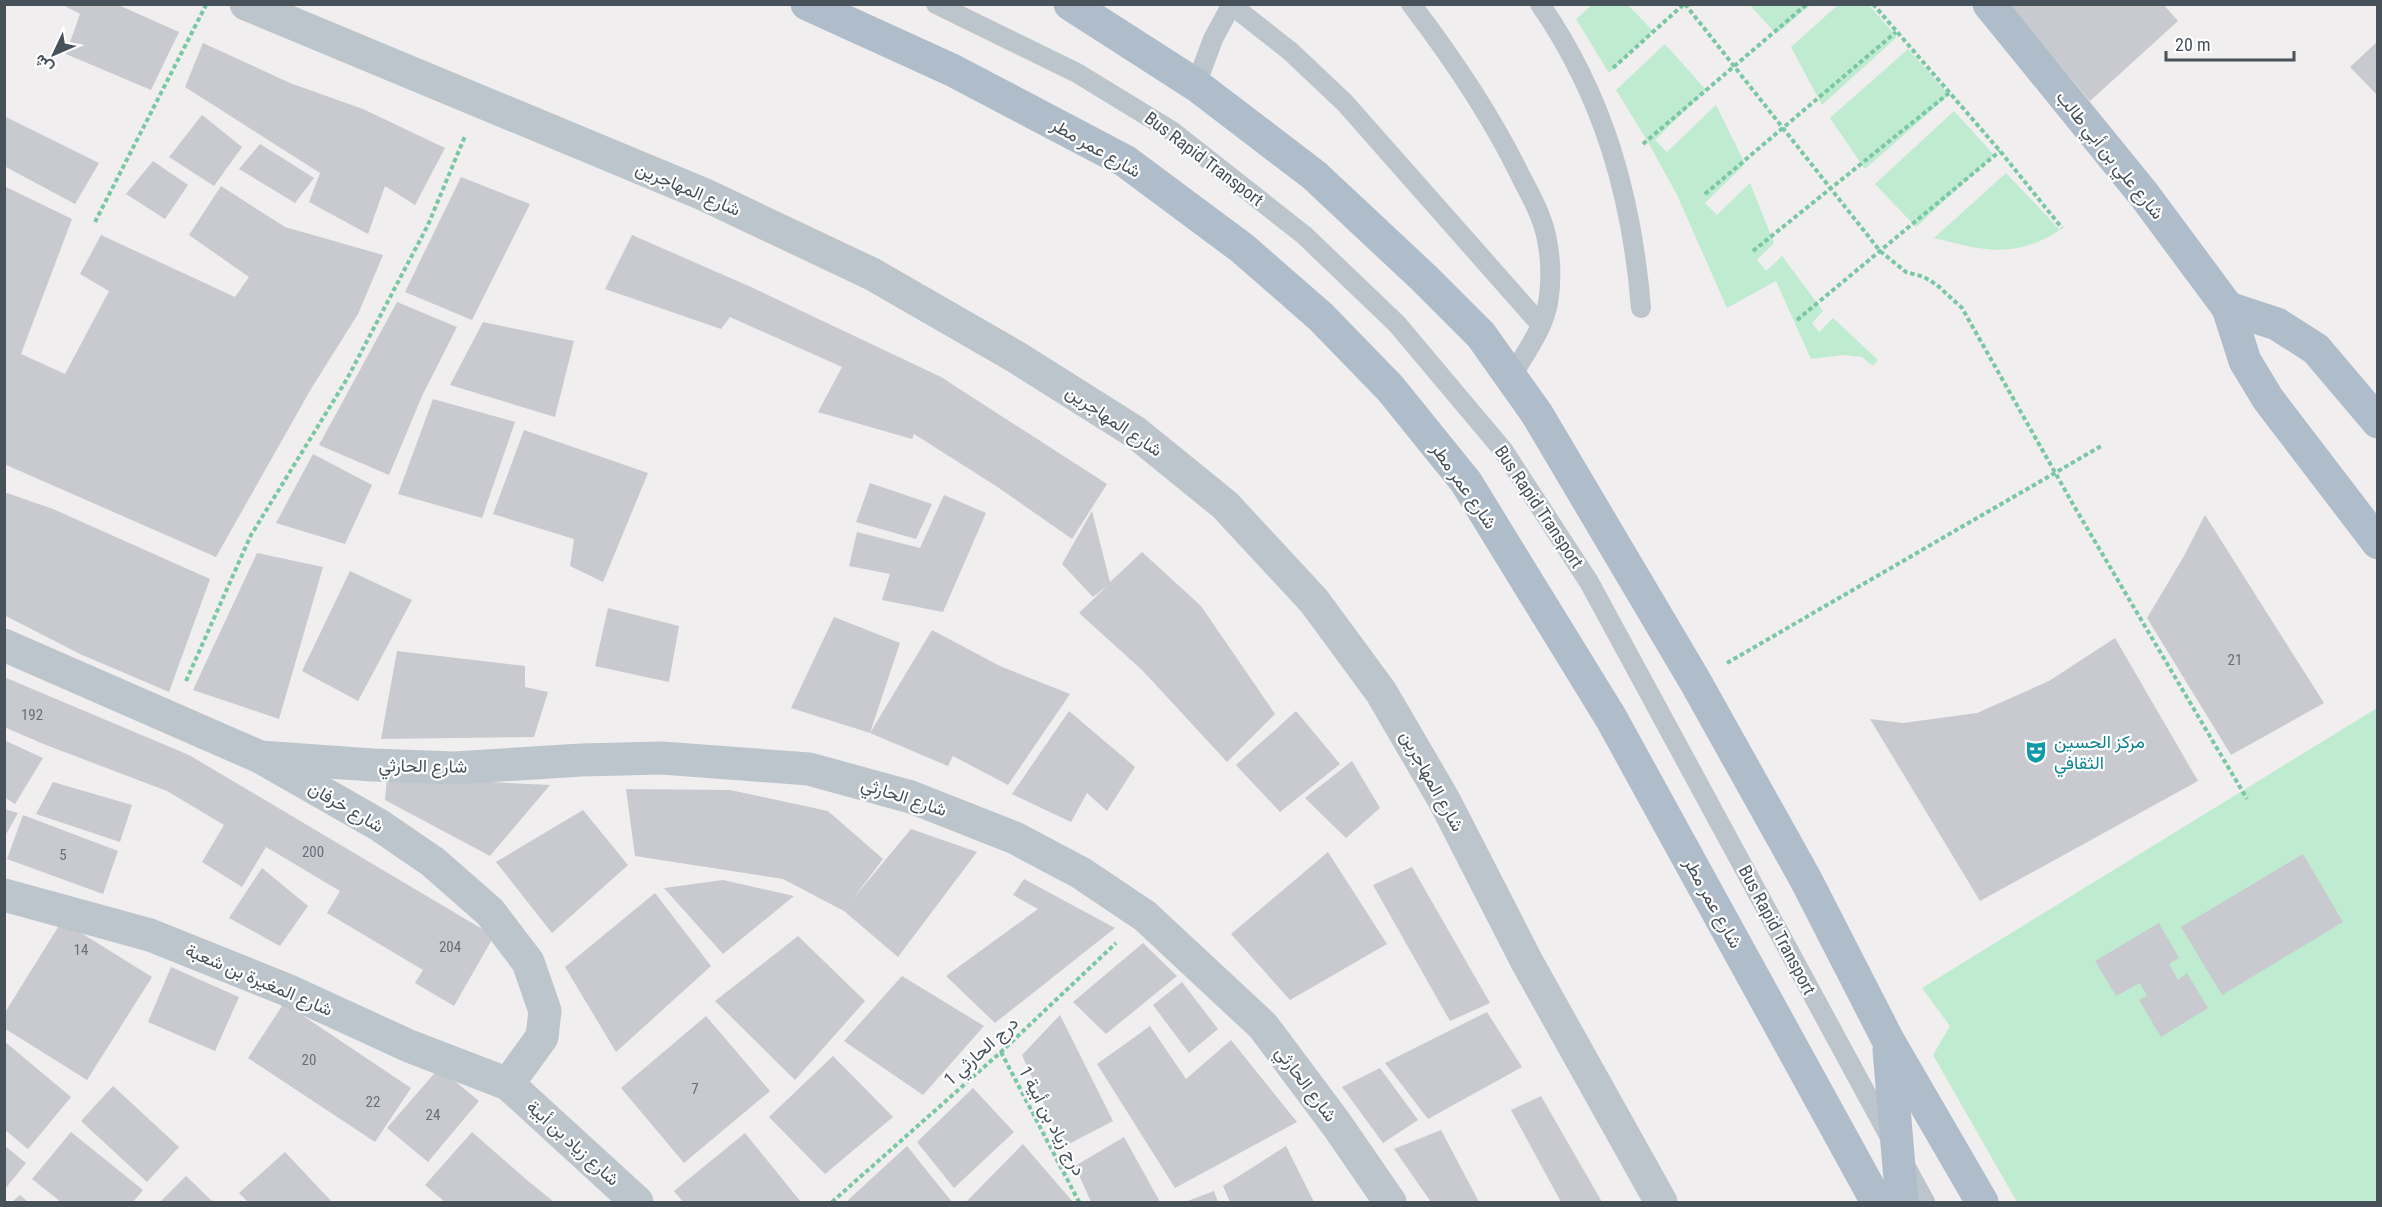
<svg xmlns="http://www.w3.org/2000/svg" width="2382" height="1207" font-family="'Roboto Condensed',Vazirmatn,sans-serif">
<rect width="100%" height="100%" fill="#f0eeee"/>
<g fill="#bfebd1">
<polygon points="1592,5 1628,5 1653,31 1609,73 1576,19"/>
<polygon points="1750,5 1810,5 1776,34"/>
<polygon points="1838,5 1869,5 1897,37 1822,105 1791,47"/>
<polygon points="1665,44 1706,90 1655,140 1667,152 1716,105 1745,164 1705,203 1717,215 1750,183 1774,243 1757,260 1766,271 1782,256 1823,311 1812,323 1819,332 1833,318 1878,360 1873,366 1862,357 1843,355 1811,359 1776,281 1727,308 1677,195 1648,142 1616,90"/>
<polygon points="1908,49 1949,95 1865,169 1830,118"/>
<polygon points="1954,111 1994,155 1916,227 1875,184"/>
<path d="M2006,173L2060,230C2015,259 1984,251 1934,238Z"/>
<polygon points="2377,708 2377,1202 2017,1202 1933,1055 1950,1026 1922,988"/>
</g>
<g fill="#c8cad0">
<polygon points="61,4 116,4 179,32 151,90 66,54 80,14"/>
<polygon points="2009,4 2163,4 2178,21 2090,101"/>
<polygon points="2378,41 2378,96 2350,67"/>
<polygon points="203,43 290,83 363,109 445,148 415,205 385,186 368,234 309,202 320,173 185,87"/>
<polygon points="202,115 242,147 214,186 169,157"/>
<polygon points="4,116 99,163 75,204 4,166"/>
<polygon points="260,144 314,178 295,203 239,169"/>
<polygon points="153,161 188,185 165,219 126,194"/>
<polygon points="461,177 530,204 472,320 405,292"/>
<polygon points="4,186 72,219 21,354 65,374 109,291 80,274 101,235 235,297 249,277 189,235 221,186 285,227 383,255 358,314 311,389 216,557 4,464"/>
<polygon points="632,235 751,287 941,377 1107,484 1072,539 996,486 914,434 912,439 818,412 842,367 730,317 721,329 605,289"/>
<polygon points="397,302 457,327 422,396 389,475 319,445"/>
<polygon points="483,322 574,341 555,417 450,385"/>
<polygon points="433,399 515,422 482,518 398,494"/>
<polygon points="524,430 648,473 603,582 570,566 574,539 493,514"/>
<polygon points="313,454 372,485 345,544 276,523"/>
<polygon points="870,483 932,504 916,539 856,522"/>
<polygon points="4,492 53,509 210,579 169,692 80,654 4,615"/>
<polygon points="944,495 986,513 943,612 882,600 890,574 849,566 857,532 920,548"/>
<polygon points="1092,511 1110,582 1142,552 1201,606 1275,714 1227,762 1143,671 1079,613 1108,585 1093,597 1062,564"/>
<polygon points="2205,515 2324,703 2231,755 2147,618 2184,556"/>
<polygon points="257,553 323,567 279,719 193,690"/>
<polygon points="350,571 412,600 358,701 302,671"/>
<polygon points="608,608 679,626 669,682 595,666"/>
<polygon points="834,617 900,643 870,733 791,708"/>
<polygon points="932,630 1000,666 1070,694 1008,785 953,756 948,766 870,733"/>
<polygon points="2115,638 2198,781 1980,901 1870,719 1903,723 1977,713 2049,681"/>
<polygon points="397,651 525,666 525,687 548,692 534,737 381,739"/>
<polygon points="4,677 189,755 494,936 454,1006 415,983 423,970 327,913 340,891 266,847 242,887 202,862 224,825 167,791 46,745 4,727"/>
<polygon points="1069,711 1135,767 1107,811 1087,793 1071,822 1012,794"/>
<polygon points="1296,711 1340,764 1280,812 1236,765"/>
<polygon points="4,740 43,758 15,804 4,797"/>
<polygon points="1352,761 1380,808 1346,838 1305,798"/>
<polygon points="387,777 550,785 490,856 385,800"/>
<polygon points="53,782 132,805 120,842 36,814"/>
<polygon points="626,789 730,790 828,811 883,859 852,900 911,829 977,852 898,957 844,911 783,879 635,856"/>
<polygon points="4,809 18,813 4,838"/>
<polygon points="583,810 628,865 552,933 496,862"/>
<polygon points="23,815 118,851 103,894 7,859"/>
<polygon points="1328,852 1387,944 1290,1000 1231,934"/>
<polygon points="2303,854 2343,922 2222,995 2181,927"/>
<polygon points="1412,867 1490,1003 1450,1021 1373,885"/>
<polygon points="262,868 308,906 280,946 229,918"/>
<polygon points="1024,879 1115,928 995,1023 946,976 1038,909 1013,895"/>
<polygon points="723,880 794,896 723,954 664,888"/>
<polygon points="655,893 711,966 616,1052 565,967"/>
<polygon points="62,921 152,977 87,1080 4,1028 4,1014"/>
<polygon points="2159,923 2179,958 2169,964 2178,980 2187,973 2208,1008 2161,1037 2139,1000 2147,996 2140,983 2116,996 2095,961"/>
<polygon points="798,936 865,1001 795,1080 715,1001"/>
<polygon points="1143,943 1177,976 1106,1034 1073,1002"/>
<polygon points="171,967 239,997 215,1051 148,1022"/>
<polygon points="902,976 984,1026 923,1095 844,1041"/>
<polygon points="1182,982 1218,1029 1189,1053 1153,1005"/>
<polygon points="284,1003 411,1088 375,1142 248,1058"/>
<polygon points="1487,1012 1522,1067 1428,1119 1385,1063"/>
<polygon points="1060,1015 1113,1121 1063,1147 1022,1055"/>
<polygon points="706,1016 770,1091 684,1163 621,1088"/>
<polygon points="1150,1026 1186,1079 1231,1040 1297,1122 1175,1188 1097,1064"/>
<polygon points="4,1041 71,1097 28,1149 4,1129"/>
<polygon points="833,1056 893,1117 825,1174 769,1117"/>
<polygon points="439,1068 479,1101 428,1162 387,1128"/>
<polygon points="1380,1068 1418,1120 1383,1143 1342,1087"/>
<polygon points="113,1086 179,1147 147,1182 81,1121"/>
<polygon points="973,1088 1014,1132 954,1188 917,1142"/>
<polygon points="1541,1096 1602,1202 1561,1202 1511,1110"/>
<polygon points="1441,1130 1479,1202 1431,1202 1394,1149"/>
<polygon points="71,1132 143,1190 133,1202 61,1202 32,1179"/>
<polygon points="472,1132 527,1180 554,1202 445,1202 425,1185"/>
<polygon points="745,1133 801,1202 683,1202 674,1191"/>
<polygon points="1124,1137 1160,1202 1091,1202 1075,1166"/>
<polygon points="1023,1144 1073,1202 966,1202"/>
<polygon points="5,1146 26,1163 5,1189"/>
<polygon points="907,1146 952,1202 846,1202"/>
<polygon points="1286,1146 1314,1202 1230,1202 1223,1186"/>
<polygon points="285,1152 332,1202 248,1202 239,1193"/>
<polygon points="186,1176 213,1202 160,1202"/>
<polygon points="1214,1191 1218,1202 1185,1202"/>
<polygon points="20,1195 28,1202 12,1202"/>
</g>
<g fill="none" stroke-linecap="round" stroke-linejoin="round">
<g stroke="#79c7a3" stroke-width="4" stroke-dasharray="4.5 3" stroke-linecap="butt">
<polyline points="1685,4 1880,251 1906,272 1924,277 1937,285 1962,308 2074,506 2247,799"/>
<polyline points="1873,4 2000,151 2062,228"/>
<polyline points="1613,68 1684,4"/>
<polyline points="1643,144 1807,4"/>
<polyline points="1705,194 1896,32"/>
<polyline points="95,222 206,5"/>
<polyline points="1753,251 1949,93"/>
<polyline points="1797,320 2000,151"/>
<polyline points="1727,663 2103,445"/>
<polyline points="186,681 251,535 347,379 428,225 465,136"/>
<polyline points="1001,1052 1079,1202"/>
<polyline points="832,1202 1001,1052 1116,943"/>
</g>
<g stroke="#bdc5cc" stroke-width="20">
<polyline points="936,4 1077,73 1172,131 1304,235 1397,324 1503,450 1589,582 1925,1202"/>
<polyline points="1230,4 1290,51 1345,103 1541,325"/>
<path d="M1411,4C1453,59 1491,115 1521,177C1531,196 1541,214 1546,235C1551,258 1552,280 1548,303C1543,330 1525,353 1512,376"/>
<path d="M1540,4C1604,97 1632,197 1641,308"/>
<polyline points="1196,85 1213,39 1232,4"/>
</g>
<g stroke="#bdc5cc" stroke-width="33">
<polyline points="246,4 703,194 872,274 1016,357 1135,432 1225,505 1314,601 1381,692 1444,800 1527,962 1661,1202"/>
<polyline points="4,645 260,757 379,825 433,862 490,912 528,962 545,1011 542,1037 508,1084"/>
<polyline points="260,757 372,765 454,768 581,760 662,758 809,769 911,797 1015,838 1081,873 1145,916 1263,1026 1337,1125 1390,1202"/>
<polyline points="4,895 150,935 287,990 409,1046 508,1084 637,1202"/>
</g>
<g stroke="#afbdcb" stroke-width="33">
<polyline points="807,4 952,70 1125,161 1242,248 1321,317 1390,388 1466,482 1611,718 1877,1202"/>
<polyline points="1070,4 1196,85 1314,175 1424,278 1481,335 1537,414 1695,681 1805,878 1888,1040 1982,1202"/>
<polyline points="1989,4 2145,196 2228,308 2245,361 2268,399 2378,543"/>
<polyline points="2228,308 2277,324 2316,349 2378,422"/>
<polyline points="1889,1050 1902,1202"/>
</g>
</g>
<defs>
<g id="theatre-bare" transform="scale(1.8)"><path d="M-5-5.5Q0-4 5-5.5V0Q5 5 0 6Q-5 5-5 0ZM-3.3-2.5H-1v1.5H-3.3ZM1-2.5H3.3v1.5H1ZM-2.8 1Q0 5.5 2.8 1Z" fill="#0f9aa8" stroke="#fff" stroke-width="2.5" paint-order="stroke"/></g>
</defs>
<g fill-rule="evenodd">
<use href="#theatre-bare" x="2036" y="752"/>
</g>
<g text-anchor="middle" stroke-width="4.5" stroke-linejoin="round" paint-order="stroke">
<g font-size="15" fill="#676f78">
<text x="2235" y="665">21</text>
<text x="32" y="720">192</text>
<text x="313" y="857">200</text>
<text x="63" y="860">5</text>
<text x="450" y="952">204</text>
<text x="81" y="955">14</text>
<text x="309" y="1065">20</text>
<text x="695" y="1094">7</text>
<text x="373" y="1107">22</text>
<text x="433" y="1120">24</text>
</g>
<g font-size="18" fill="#47515a" stroke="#fff">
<text transform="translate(1096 148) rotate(30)" y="6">شارع عمر مطر</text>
<text transform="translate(2110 155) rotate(51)" y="6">شارع علي بن أبي طالب</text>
<text transform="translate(1204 159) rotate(37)" y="6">Bus Rapid Transport</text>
<text transform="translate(688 189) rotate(23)" y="6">شارع المهاجرين</text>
<text transform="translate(1114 421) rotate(34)" y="6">شارع المهاجرين</text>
<text transform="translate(1464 486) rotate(55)" y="6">شارع عمر مطر</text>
<text transform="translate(1539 507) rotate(56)" y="6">Bus Rapid Transport</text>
<text transform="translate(423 766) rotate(1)" y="6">شارع الحارثي</text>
<text transform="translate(1432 781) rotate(61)" y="6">شارع المهاجرين</text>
<text transform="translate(904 797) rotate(18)" y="6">شارع الحارثي</text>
<text transform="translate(346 807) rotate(30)" y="6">شارع خرفان</text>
<text transform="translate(1713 903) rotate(61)" y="6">شارع عمر مطر</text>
<text transform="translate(1777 930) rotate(62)" y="6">Bus Rapid Transport</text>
<text transform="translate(259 980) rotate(23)" y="6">شارع المغيرة بن شعبة</text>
<text transform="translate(981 1051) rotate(-42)" y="6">درج الحارثي 1</text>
<text transform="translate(1306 1084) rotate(53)" y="6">شارع الحارثي</text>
<text transform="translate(1052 1121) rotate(62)" y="6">درج زياد بن أبية 1</text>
<text transform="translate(573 1143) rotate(42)" y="6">شارع زياد بن أبية</text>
</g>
<g font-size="18" fill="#0d838f" stroke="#fff" text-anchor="start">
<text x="2054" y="748">مركز الحسين<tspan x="2054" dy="21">الثقافي</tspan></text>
</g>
</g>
<rect width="2382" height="1207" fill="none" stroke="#47515a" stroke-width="12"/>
<g transform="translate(54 54) rotate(226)" stroke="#ffffff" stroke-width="4.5" paint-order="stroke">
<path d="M0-4.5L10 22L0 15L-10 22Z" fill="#47515a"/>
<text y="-9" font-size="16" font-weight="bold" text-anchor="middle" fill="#47515a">ش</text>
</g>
<path d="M2166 51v9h128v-9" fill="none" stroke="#47515a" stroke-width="3"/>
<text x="2175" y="51" font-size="18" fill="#47515a" stroke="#ffffff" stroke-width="4.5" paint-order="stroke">20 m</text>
</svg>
